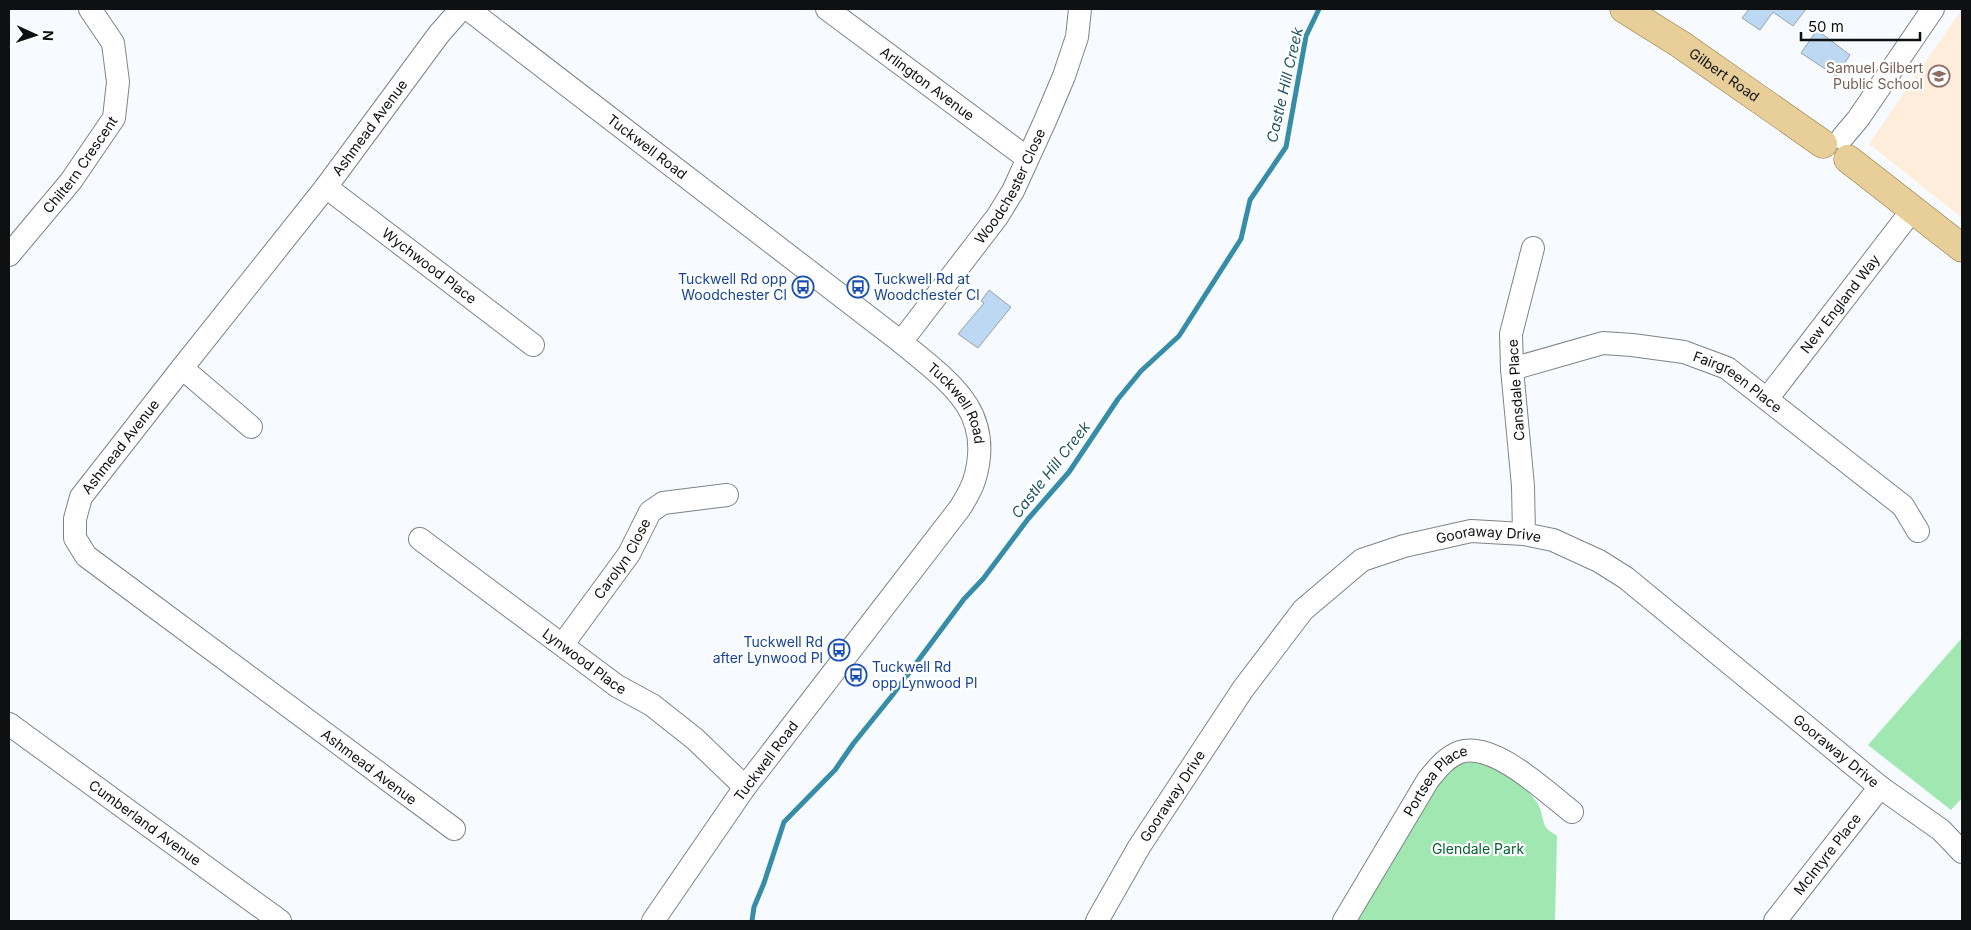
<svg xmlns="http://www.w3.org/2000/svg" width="1971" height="930" font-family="Inter,sans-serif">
<rect width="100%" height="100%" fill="#f7fbff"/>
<polygon fill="#feeddb" points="1962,9 1962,218 1869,144"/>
<g fill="#a0e7b1">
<polygon points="1962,638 1962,798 1951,810 1868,745"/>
<path d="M1478,762C1500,770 1525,784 1538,804C1542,811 1542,819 1545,826C1547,830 1553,833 1557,836L1555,921H1352L1443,773L1462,763Z"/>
</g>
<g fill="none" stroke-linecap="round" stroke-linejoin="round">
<polyline stroke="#378da7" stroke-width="5" points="752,921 754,907 764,883 784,822 835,770 853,744 891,697 964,599 983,579 1028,519 1069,472 1118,399 1141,371 1179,336 1241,239 1250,200 1286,147 1306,36 1319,9"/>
</g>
<g fill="#bdd8f3" stroke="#9aa0a6">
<polygon points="1749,9 1806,9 1793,26 1773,12 1760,30 1742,18"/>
<polygon points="1817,30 1850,55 1836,76 1801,53"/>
<polygon points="989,290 1011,307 978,348 958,334 984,303 981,301"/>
</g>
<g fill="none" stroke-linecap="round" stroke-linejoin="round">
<g stroke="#7d8389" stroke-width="24">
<g id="minor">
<path id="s1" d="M468,9L901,342C948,381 996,411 974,481C971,490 965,500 960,508L745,787L653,921"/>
<path id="s2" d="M827,9L1027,158"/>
<polyline points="1842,138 1858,119 1933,9"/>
<path id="s3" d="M326,187L533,345"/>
<path id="s4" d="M9,255L71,181L114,118L118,82L113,43L90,9"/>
<path id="s5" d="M901,342L997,217L1013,191L1045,121L1064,76L1077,37L1080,9"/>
<polyline points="182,368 251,427"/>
<path id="s6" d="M1512,369L1603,343L1632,345L1684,352L1727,368L1903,506L1918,531"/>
<path id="s7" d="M1767,399L1913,209"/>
<polyline points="1524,534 1523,486 1512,369 1511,334 1533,248"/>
<path id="s8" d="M420,539L617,686L652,705L695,739L745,787"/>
<path id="s9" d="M563,644L629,554L650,512L663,503L727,495"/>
<path id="s10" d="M9,724L280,921"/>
<path id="s11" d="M454,829L86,556L75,538V519L81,497L182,368L326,187L439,34L461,9"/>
<path id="s12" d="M1097,921L1139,847L1243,689L1303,610L1362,560L1404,546L1471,531L1524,534L1553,540L1599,561L1626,578L1880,787L1941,830L1962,852"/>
<path id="s13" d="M1344,921L1428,780C1437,769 1446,757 1460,752C1494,741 1546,792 1572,812"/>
<path id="s14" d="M1775,921L1880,787"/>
</g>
</g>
<g stroke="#91773e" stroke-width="29">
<g id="major">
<path id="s15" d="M1624,9L1680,44L1823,144"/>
<polyline points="1848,159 1962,248"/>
</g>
</g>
<use href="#minor" stroke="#fff" stroke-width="22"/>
<use href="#major" stroke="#e8cf9a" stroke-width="28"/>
</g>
<defs>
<g id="school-ring" transform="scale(1.125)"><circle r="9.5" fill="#fff" stroke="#8d6e63" stroke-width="1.5"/><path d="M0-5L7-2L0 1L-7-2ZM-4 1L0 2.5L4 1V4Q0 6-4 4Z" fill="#8d6e63"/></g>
<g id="bus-ring" transform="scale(1.125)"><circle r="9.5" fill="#fff" stroke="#1a4fb4" stroke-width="1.5"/><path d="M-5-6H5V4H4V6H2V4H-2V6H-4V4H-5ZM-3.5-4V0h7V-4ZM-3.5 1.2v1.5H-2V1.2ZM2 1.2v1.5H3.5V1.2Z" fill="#1a4fb4"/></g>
</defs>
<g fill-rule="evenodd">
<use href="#school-ring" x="1939" y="76"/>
<use href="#bus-ring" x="803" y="287"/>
<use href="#bus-ring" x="858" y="287"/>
<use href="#bus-ring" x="839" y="650"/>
<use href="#bus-ring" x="856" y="675"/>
</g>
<g text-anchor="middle" stroke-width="4.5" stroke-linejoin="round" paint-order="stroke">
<g font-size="14" fill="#785e54" stroke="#fff" text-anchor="end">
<text x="1923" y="73">Samuel Gilbert<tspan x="1923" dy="16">Public School</tspan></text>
</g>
<g font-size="14" fill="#0e1012" stroke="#fff">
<text dy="5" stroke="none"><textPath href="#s15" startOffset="120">Gilbert Road</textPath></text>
<text dy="5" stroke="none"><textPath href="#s2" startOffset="125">Arlington Avenue</textPath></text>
<text dy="5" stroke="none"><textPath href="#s11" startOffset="990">Ashmead Avenue</textPath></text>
<text dy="5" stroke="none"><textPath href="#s1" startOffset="226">Tuckwell Road</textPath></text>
<text dy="5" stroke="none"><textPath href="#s4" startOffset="115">Chiltern Crescent</textPath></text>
<text dy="5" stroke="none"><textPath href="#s5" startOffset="191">Woodchester Close</textPath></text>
<text dy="5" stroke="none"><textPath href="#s3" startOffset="130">Wychwood Place</textPath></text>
<text dy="5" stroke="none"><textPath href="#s7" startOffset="120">New England Way</textPath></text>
<text dy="5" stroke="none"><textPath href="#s6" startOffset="238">Fairgreen Place</textPath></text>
<text transform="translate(1516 390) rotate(-94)" y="5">Cansdale Place</text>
<text dy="5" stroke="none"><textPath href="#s1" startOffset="631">Tuckwell Road</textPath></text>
<text dy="5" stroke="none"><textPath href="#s11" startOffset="585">Ashmead Avenue</textPath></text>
<text dy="5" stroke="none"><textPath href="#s12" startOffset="581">Gooraway Drive</textPath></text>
<text dy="5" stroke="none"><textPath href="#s9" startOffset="104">Carolyn Close</textPath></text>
<text dy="5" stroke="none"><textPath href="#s8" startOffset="205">Lynwood Place</textPath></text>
<text dy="5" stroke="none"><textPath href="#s12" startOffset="1001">Gooraway Drive</textPath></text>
<text transform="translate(766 761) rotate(-53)" y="5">Tuckwell Road</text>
<text transform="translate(369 767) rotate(37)" y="5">Ashmead Avenue</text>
<text dy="5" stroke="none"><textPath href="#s13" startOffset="169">Portsea Place</textPath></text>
<text dy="5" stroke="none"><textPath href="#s12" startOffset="146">Gooraway Drive</textPath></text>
<text dy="5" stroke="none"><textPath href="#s10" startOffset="168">Cumberland Avenue</textPath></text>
<text dy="5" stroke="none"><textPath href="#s14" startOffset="85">McIntyre Place</textPath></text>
</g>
<g font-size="14" fill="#164399" stroke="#fff" text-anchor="end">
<text x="787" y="284">Tuckwell Rd opp<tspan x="787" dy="16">Woodchester Cl</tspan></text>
<text x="874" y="284" text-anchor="start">Tuckwell Rd at<tspan x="874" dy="16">Woodchester Cl</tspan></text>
<text x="823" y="647">Tuckwell Rd<tspan x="823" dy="16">after Lynwood Pl</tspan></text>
<text x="872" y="672" text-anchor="start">Tuckwell Rd<tspan x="872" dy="16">opp Lynwood Pl</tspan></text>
</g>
<g font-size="14" fill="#00642e" stroke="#fff">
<text x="1478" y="854">Glendale Park</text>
</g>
<g font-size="15" font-style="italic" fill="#245666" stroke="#fff">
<text transform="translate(1285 85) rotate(-77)" y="5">Castle Hill Creek</text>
<text transform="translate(1051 470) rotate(-52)" y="5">Castle Hill Creek</text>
</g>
</g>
<rect width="1971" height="930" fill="none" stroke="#0e1012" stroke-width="20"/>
<g transform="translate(35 35) rotate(93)" stroke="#ffffff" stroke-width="4" paint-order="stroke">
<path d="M0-4L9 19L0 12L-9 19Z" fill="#0e1012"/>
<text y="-8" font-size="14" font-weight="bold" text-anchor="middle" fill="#0e1012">N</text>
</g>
<path d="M1801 32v8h119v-8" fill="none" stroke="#0e1012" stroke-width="2.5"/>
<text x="1808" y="32" font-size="15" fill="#0e1012" stroke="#ffffff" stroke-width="4" paint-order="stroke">50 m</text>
</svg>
